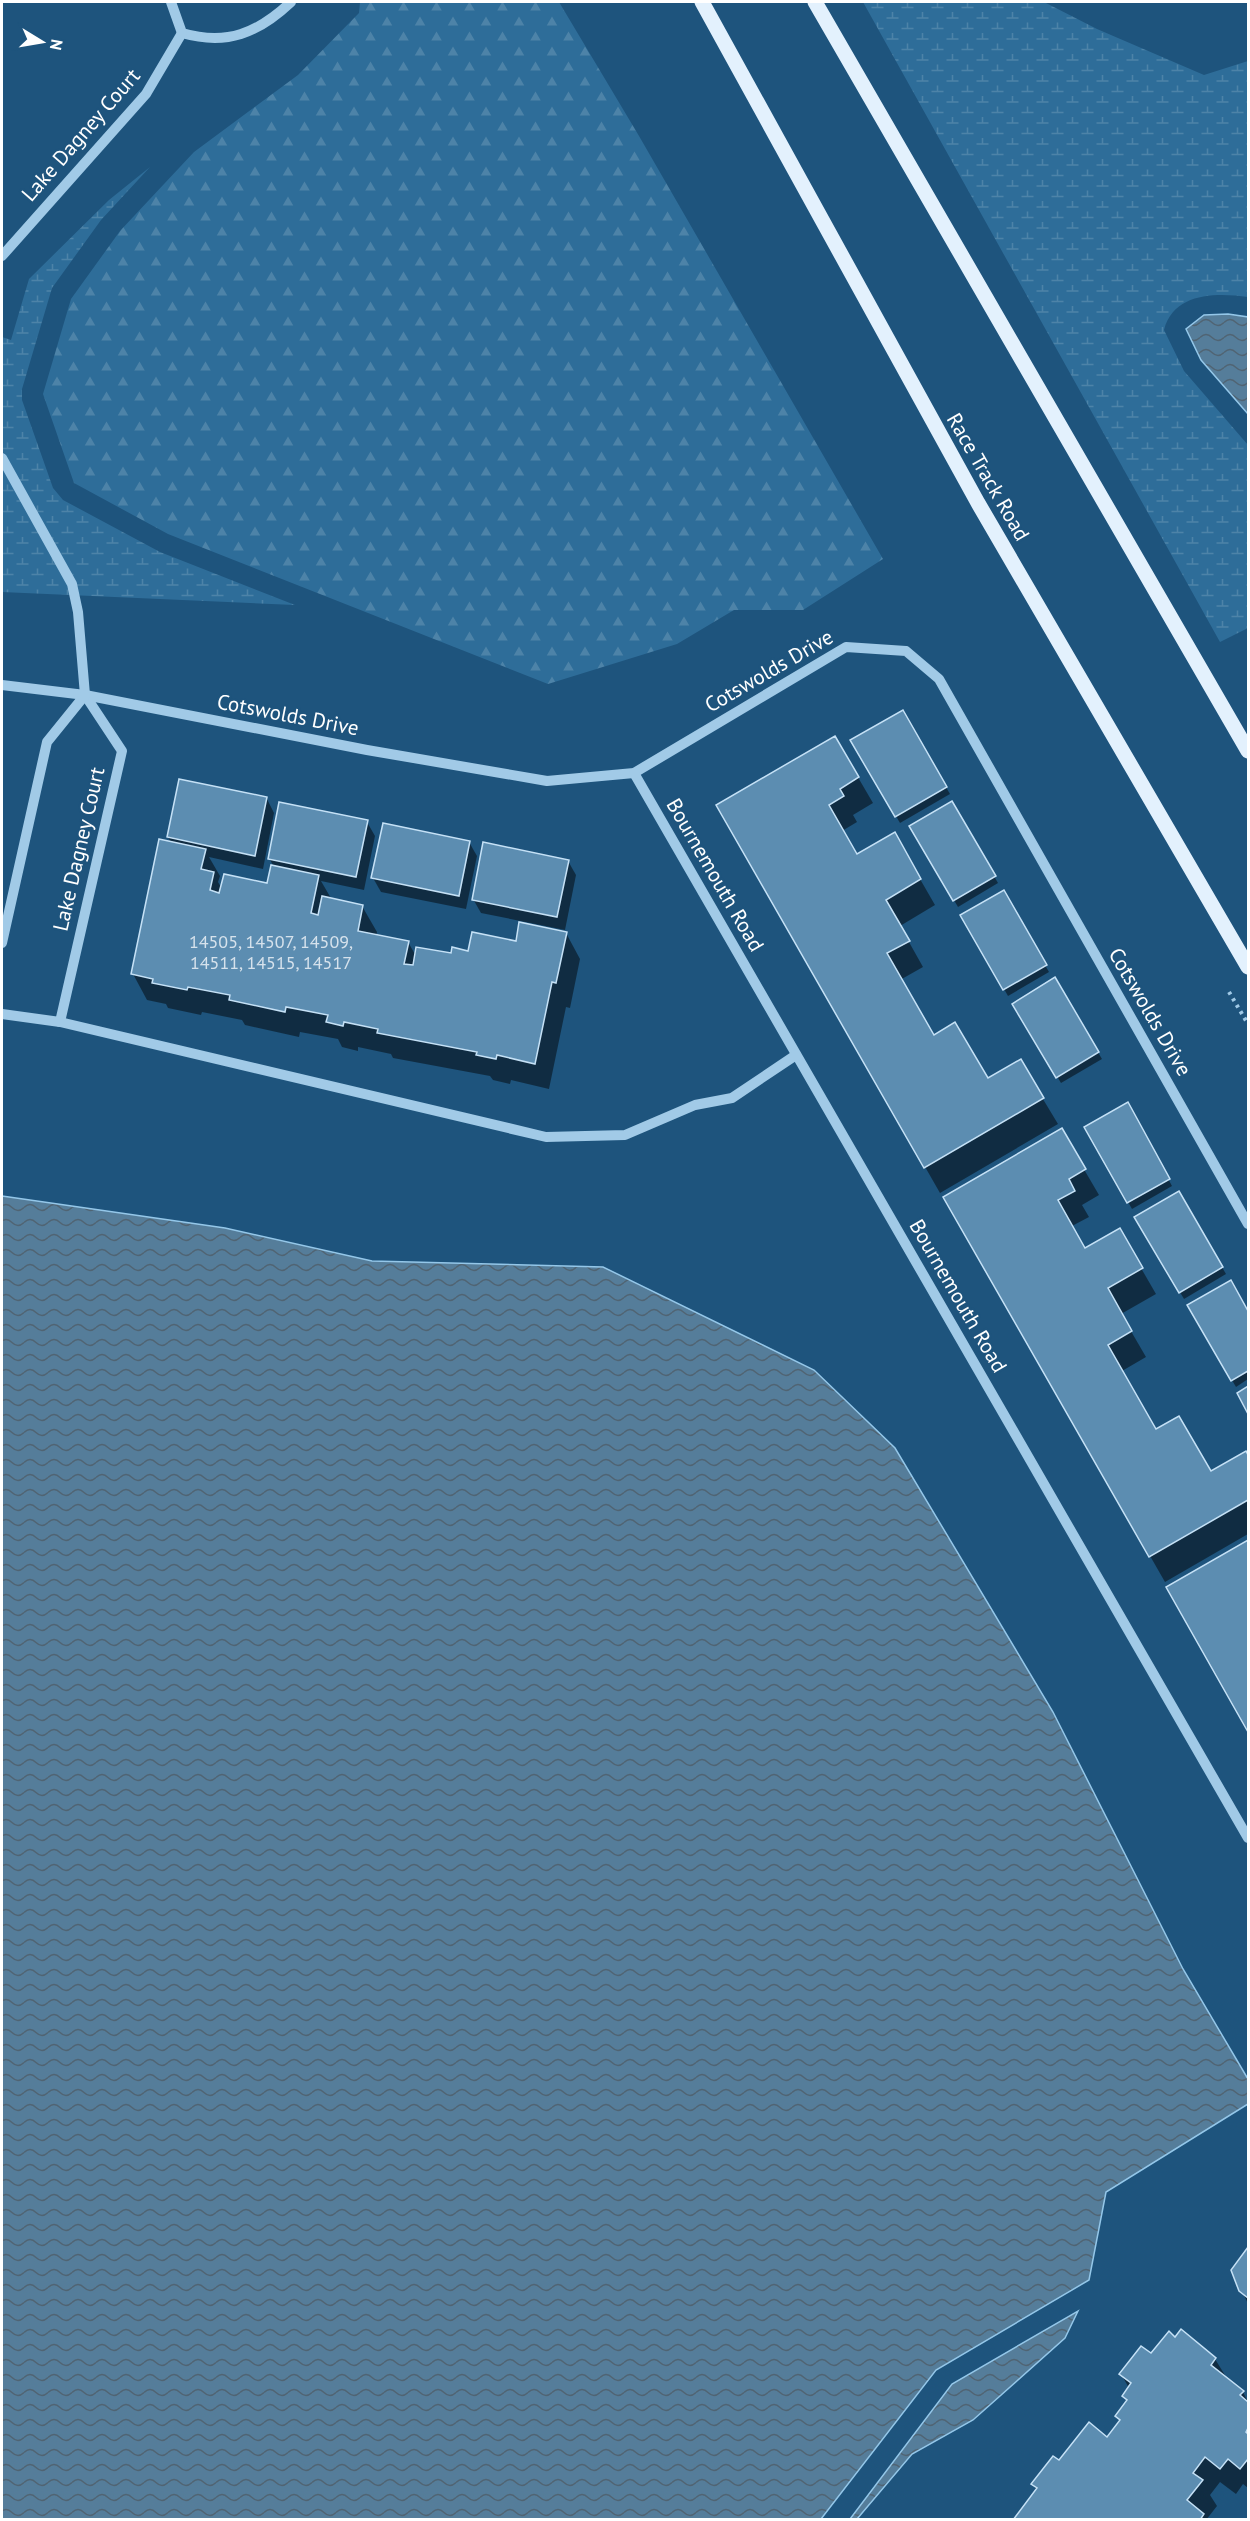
<svg xmlns="http://www.w3.org/2000/svg" width="1250" height="2521" font-family="'PT Sans',sans-serif">
<defs>
<pattern id="forest-firs" width="22" height="20" patternUnits="userSpaceOnUse" patternTransform="scale(1.5)"><rect width="22" height="20" fill="#2e6d99"/><path d="M5 1l3.5 6h-7zM16 11l3.5 6h-7z" fill="#4d83a8"/></pattern>
<pattern id="wetland-marsh" width="20" height="14" patternUnits="userSpaceOnUse" patternTransform="scale(1.5)"><rect width="20" height="14" fill="#2e6d99"/><path d="M1 5h8M5 5V1M11 12h8M15 12V8" fill="none" stroke="#4d83a8"/></pattern>
<pattern id="water-waves" width="16" height="10" patternUnits="userSpaceOnUse" patternTransform="scale(1.5)"><rect width="16" height="10" fill="#557d9a"/><path d="M0 5q4-4 8 0t8 0" fill="none" stroke="#506473"/></pattern>
</defs>
<rect width="100%" height="100%" fill="#1e547d"/>
<polygon fill="url(#forest-firs)" points="360,2 559,2 639,136 883,559 803,610 734,610 677,644 548,684 168,534 74,483 43,394 71,299 120,231 194,152 298,75 359,13"/>
<g fill="url(#wetland-marsh)">
<path d="M863,2H1044L1097,29L1204,75L1248,61V297C1217,293 1174,292 1164,330L1184,371L1248,445V628L1220,642Z"/>
<polygon points="150,167 101,220 52,288 22,389 22,400 53,488 63,500 160,552 295,605 2,592 2,337 11,340 29,279 109,200"/>
</g>
<g fill="url(#water-waves)" stroke="#94c7e9" stroke-width="1.5">
<polygon points="1228,314 1248,317 1248,414 1201,360 1186,329 1204,315"/>
<polygon points="2,1196 225,1228 372,1261 603,1267 814,1370 895,1448 1053,1712 1183,1969 1248,2079 1248,2104 1106,2192 1089,2280 936,2370 821,2519 2,2519"/>
<polygon points="1078,2311 1065,2338 973,2420 912,2454 857,2519 850,2519 952,2384"/>
</g>
<g fill="#0007">
<polygon points="902,712 950,794 900,823 852,740"/>
<polygon points="835,738 873,803 853,815 857,822 842,831 857,856 894,834 935,905 900,926 923,967 900,980 933,1037 987,1080 1020,1061 1058,1124 940,1193 718,805"/>
<polygon points="267,799 274,813 263,869 209,857 220,876 218,882 222,889 268,884 274,867 269,858 367,822 375,836 364,890 321,881 332,900 362,906 377,932 376,936 408,942 416,956 470,952 566,933 580,959 570,1008 566,1007 549,1089 511,1080 510,1084 493,1080 490,1076 393,1058 391,1054 358,1047 358,1051 342,1047 338,1039 300,1032 299,1037 245,1025 242,1020 202,1012 201,1015 168,1008 166,1004 147,1000 133,974 172,844 168,837"/>
<polygon points="952,803 998,883 958,907 912,827"/>
<polygon points="469,842 477,856 466,909 381,892 373,878"/>
<polygon points="568,861 576,875 565,930 481,913 473,899"/>
<polygon points="1003,892 1049,972 1008,996 962,915"/>
<polygon points="1054,979 1102,1059 1061,1083 1014,1004"/>
<polygon points="1128,1104 1172,1186 1132,1209 1086,1128"/>
<polygon points="1061,1130 1099,1195 1082,1205 1089,1217 1072,1226 1085,1250 1119,1230 1156,1294 1121,1314 1146,1357 1122,1371 1156,1431 1210,1473 1245,1453 1248,1458 1248,1534 1165,1582 945,1198"/>
<polygon points="1179,1193 1226,1274 1184,1299 1136,1217"/>
<polygon points="1230,1282 1248,1314 1248,1379 1236,1387 1189,1306"/>
<polygon points="1248,1541 1248,1729 1168,1588"/>
<polygon points="1248,2250 1248,2304 1233,2270"/>
<polygon points="1175,2339 1215,2359 1228,2380 1243,2392 1248,2402 1248,2488 1243,2484 1236,2494 1220,2482 1210,2495 1217,2506 1206,2520 1015,2520 1037,2491 1033,2484 1059,2463 1107,2439 1120,2422 1117,2416 1127,2402 1124,2396 1129,2388 1121,2374"/>
</g>
<g fill="#5c8db1" stroke="#c5e1f6" stroke-width="1.5">
<polygon points="903,710 947,787 895,817 850,740"/>
<polygon points="835,736 859,777 840,789 844,796 829,805 857,854 895,832 921,879 886,900 910,941 887,953 934,1035 955,1022 988,1078 1021,1059 1044,1098 924,1168 716,805"/>
<polygon points="179,779 267,797 255,856 167,837"/>
<polygon points="952,801 996,876 953,901 909,826"/>
<polygon points="279,802 368,820 356,877 268,859"/>
<polygon points="383,823 470,841 459,896 371,878"/>
<polygon points="159,839 206,849 201,869 214,872 210,890 219,893 224,874 267,883 271,865 319,875 311,913 318,915 322,896 363,905 358,931 409,941 404,964 413,965 416,947 451,953 452,947 468,951 472,932 516,941 519,922 567,932 556,983 552,982 535,1064 497,1055 496,1059 476,1055 477,1052 377,1033 378,1029 344,1022 343,1026 326,1022 328,1015 286,1007 285,1012 229,1000 230,995 188,987 187,990 152,983 153,979 131,974"/>
<polygon points="483,842 569,860 557,917 472,900"/>
<polygon points="1004,890 1047,965 1003,990 960,915"/>
<polygon points="1055,977 1099,1052 1056,1078 1012,1004"/>
<polygon points="1128,1102 1170,1179 1127,1203 1084,1127"/>
<polygon points="1062,1128 1086,1169 1069,1179 1075,1191 1058,1200 1085,1248 1120,1228 1143,1268 1108,1288 1132,1331 1108,1345 1156,1429 1179,1416 1211,1471 1246,1451 1248,1455 1248,1500 1149,1557 943,1197"/>
<polygon points="1179,1191 1223,1267 1179,1293 1134,1217"/>
<polygon points="1231,1280 1248,1311 1248,1371 1231,1381 1187,1305"/>
<polygon points="1248,1386 1248,1414 1237,1393"/>
<polygon points="1248,1540 1248,1732 1166,1587"/>
<polygon points="1248,2247 1248,2298 1239,2291 1231,2270"/>
<polygon points="1181,2329 1216,2358 1211,2365 1244,2391 1240,2395 1248,2402 1248,2428 1246,2432 1248,2434 1248,2459 1240,2469 1228,2459 1220,2469 1205,2457 1193,2473 1203,2480 1187,2500 1204,2514 1200,2520 1013,2520 1037,2488 1031,2484 1053,2456 1059,2460 1089,2422 1107,2437 1120,2420 1115,2416 1127,2400 1122,2396 1131,2383 1119,2374 1141,2346 1151,2353 1169,2331 1175,2337"/>
</g>
<g fill="none" stroke-linecap="round" stroke-linejoin="round">
<polyline stroke="#a1cae7" stroke-width="4" stroke-dasharray="3 4.5" stroke-linecap="butt" points="1229,992 1248,1024"/>
<g stroke="#a1cae7" stroke-width="10">
<path d="M171,2L182,33C227,46 258,33 291,2"/>
<polyline points="2,256 146,94 182,33"/>
<polyline points="2,458 72,584 78,612 85,695 122,751 60,1022"/>
<polyline points="2,685 85,695 367,750 547,781 634,773 846,647 906,651 939,679 1248,1224"/>
<polyline points="634,773 1248,1838"/>
<polyline points="2,943 47,742 85,695"/>
<polyline points="2,1014 60,1022 546,1137 625,1135 695,1105 732,1098 796,1055"/>
</g>
<g stroke="#e3f1fd" stroke-width="15">
<polyline points="702,2 978,503 1248,967"/>
<polyline points="815,2 1248,751"/>
</g>
</g>
<g text-anchor="middle" stroke-width="4.5" stroke-linejoin="round" paint-order="stroke">
<g font-size="18" fill="#d6e2ec">
<text x="271" y="948">14505, 14507, 14509,<tspan x="271" dy="21">14511, 14515, 14517</tspan></text>
</g>
<g font-size="21" fill="#fff" stroke="#1e547d">
<text transform="translate(81 135) rotate(-49)" y="7">Lake Dagney Court</text>
<text transform="translate(988 477) rotate(60)" y="7">Race Track Road</text>
<text transform="translate(769 671) rotate(-30)" y="7">Cotswolds Drive</text>
<text transform="translate(288 715) rotate(11)" y="7">Cotswolds Drive</text>
<text transform="translate(79 849) rotate(-77)" y="7">Lake Dagney Court</text>
<text transform="translate(715 875) rotate(60)" y="7">Bournemouth Road</text>
<text transform="translate(1150 1012) rotate(60)" y="7">Cotswolds Drive</text>
<text transform="translate(958 1296) rotate(60)" y="7">Bournemouth Road</text>
</g>
</g>
<rect width="1250" height="2521" fill="none" stroke="#ffffff" stroke-width="6"/>
<g transform="translate(42 42) rotate(101)" stroke="#1e547d" stroke-width="4.5" paint-order="stroke">
<path d="M0-4.5L10 22L0 15L-10 22Z" fill="#ffffff"/>
<text y="-9" font-size="16" font-weight="bold" text-anchor="middle" fill="#ffffff">N</text>
</g>
</svg>
